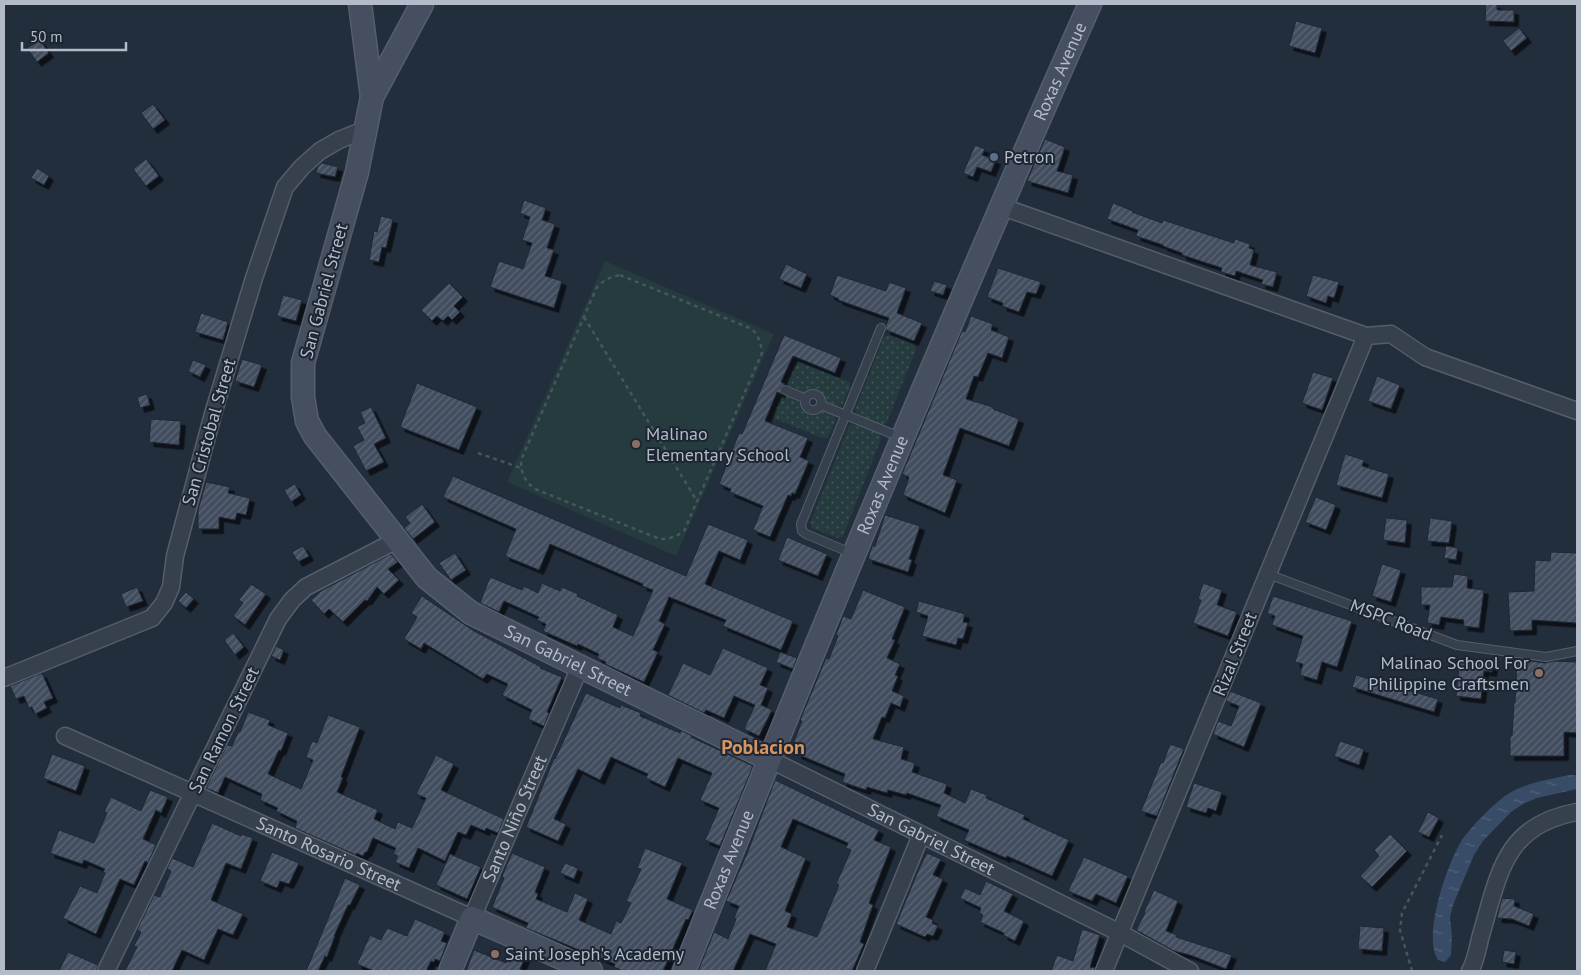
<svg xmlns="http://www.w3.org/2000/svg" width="1581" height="975" font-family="'PT Sans',sans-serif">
<defs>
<pattern id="grass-dots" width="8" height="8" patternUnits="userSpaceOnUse" patternTransform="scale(1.25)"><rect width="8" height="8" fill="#253b3e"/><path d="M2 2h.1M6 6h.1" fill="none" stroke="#425558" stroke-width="1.8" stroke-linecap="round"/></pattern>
<pattern id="water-ripples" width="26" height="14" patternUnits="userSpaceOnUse" patternTransform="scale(1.25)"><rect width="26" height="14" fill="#384b67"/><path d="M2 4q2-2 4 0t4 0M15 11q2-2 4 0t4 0" fill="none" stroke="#52637b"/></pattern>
<pattern id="building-hatch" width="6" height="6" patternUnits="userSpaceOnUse" patternTransform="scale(1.25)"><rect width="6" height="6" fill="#424e5f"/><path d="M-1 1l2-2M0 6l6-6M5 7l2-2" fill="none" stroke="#5b6674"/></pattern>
<filter id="shadow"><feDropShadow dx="4.5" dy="4.5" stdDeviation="0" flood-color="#0009"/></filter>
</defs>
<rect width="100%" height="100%" fill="#232e3d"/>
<g fill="url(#grass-dots)">
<polygon points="890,335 914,344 916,350 887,422 883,425 857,414 855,410 884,337"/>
<path d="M799,362L849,382L850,387L842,405L837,406L826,402C824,390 814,387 804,393L788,386L786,382L794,365Z"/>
<path d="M782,395L801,401C802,414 813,417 823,411L835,416L836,420L828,437L823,438L775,419L773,414Z"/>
<polygon points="852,424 879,433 881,439 843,536 838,538 812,528 810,523 849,426"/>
</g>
<polygon fill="#253b3e" points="605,261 774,334 676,556 507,482"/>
<path fill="url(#water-ripples)" d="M1570,775H1577V789L1537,798L1523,804L1511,812L1483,841L1474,855L1453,905L1450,917L1452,937L1451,955L1445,962L1438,960C1422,937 1447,863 1462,840C1471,827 1494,803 1508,794C1526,783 1549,779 1570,775Z"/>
<g fill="url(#building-hatch)" stroke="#1e2734" fill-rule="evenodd" filter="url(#shadow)">
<polygon points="1486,4 1497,4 1497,10 1514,10 1514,22 1485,21"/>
<polygon points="1296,21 1322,28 1315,53 1289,46"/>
<polygon points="1519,28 1527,38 1511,51 1503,41"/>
<polygon points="40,40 49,53 37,62 27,48"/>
<polygon points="153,104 165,120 153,129 141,113"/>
<polygon points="1045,139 1065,147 1057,171 1073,175 1068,193 1027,181"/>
<polygon points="975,145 985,149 982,155 996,160 991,172 977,167 973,177 963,173"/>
<polygon points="146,159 159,176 146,186 133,169"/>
<polygon points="322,163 338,167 335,177 316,173 318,166"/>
<polygon points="37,168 49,176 44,185 31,178"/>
<polygon points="524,200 546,208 542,220 555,224 547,248 554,250 545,276 562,281 554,308 490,287 499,261 523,269 532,243 522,240 530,217 520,213"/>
<polygon points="1113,203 1133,211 1132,212 1162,223 1163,220 1234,243 1235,239 1250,244 1249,248 1254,250 1250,265 1277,272 1273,287 1261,284 1263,280 1236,271 1235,276 1221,272 1222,268 1182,255 1182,253 1163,246 1163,245 1136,236 1138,230 1107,219"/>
<polygon points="381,216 393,219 386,248 382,247 379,262 369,260 374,231 377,232"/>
<polygon points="786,264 807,274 801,288 779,279"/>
<polygon points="998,268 1041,282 1036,294 1027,292 1019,312 1002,306 1003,303 987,297"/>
<polygon points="837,275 886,291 889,282 906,288 897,313 922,323 914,341 886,330 886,325 889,318 838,300 839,299 830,295"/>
<polygon points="1313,275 1339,282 1334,298 1328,296 1326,303 1306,296"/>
<polygon points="934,281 947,285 943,295 930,291"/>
<polygon points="449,283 463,297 454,306 460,312 452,320 448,316 443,321 437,316 432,321 421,310"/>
<polygon points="283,295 302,300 296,321 277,316"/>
<polygon points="201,313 228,322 223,340 195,332"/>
<polygon points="971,316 993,324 991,330 1009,337 1002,358 988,353 978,377 974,376 966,399 993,407 993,409 1019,419 1009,446 960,428 943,475 957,480 945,513 903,495 909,477 902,474 962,331 965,332"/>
<polygon points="784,335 841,358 835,373 793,356 781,382 785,384 780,388 781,394 777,392 765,421 808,438 800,457 809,461 795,494 792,493 791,496 788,495 770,537 753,530 763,506 730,492 731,489 719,484 739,433 742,434"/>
<polygon points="242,359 262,365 254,387 235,381"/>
<polygon points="193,360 206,365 200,377 188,371"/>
<polygon points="1313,372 1333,378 1322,410 1302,403"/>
<polygon points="1377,376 1400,385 1391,409 1368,401"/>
<polygon points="417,383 477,407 459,450 400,427"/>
<polygon points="147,394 150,405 140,408 137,397"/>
<polygon points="371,407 386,438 374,444 384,462 366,471 353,446 364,440 357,427 365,423 360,412"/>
<polygon points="151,419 181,421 179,445 149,442"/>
<polygon points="1345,454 1364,460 1362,466 1389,474 1382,498 1336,485"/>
<polygon points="453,476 686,576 708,524 748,540 740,560 719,551 705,584 793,621 781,650 723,626 726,620 669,597 659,621 665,624 653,650 658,652 644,682 605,664 606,662 597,658 599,654 578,644 577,646 543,631 546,624 537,620 539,617 504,601 499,612 480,603 490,577 522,590 524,586 538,593 542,583 560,591 562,587 578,594 577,596 618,615 613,627 633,636 653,590 642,586 643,584 550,544 539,570 505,556 516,529 443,497"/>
<polygon points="206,482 230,487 228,493 250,498 246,515 237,513 235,520 219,517 219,529 198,529 198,510"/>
<polygon points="295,484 301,495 291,502 284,490"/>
<polygon points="1316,497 1336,505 1326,530 1305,522"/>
<polygon points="422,504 435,522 413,539 404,528 410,523 405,517"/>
<polygon points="885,515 920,526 909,559 912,560 908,572 868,559 872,546 875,546"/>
<polygon points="1386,518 1407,520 1405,543 1383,540"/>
<polygon points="1430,518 1452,521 1449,543 1427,541"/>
<polygon points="787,537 827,554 818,576 778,560"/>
<polygon points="303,546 309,556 298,562 292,552"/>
<polygon points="1446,546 1458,548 1456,560 1444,558"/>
<polygon points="1551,552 1577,553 1577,623 1532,620 1532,630 1510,631 1508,592 1534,591 1535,560 1550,561"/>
<polygon points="455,553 466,570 451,580 439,563"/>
<polygon points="391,554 398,562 388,569 399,580 384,594 377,587 367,601 365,600 343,622 329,609 324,614 311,600 321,591"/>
<polygon points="1382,564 1401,570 1391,602 1372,596"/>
<polygon points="1454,574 1468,576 1467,588 1484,590 1479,628 1463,626 1464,620 1441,617 1439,625 1427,623 1430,605 1421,605 1421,587 1452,587"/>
<polygon points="1203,583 1222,590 1217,605 1237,612 1228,636 1193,623 1201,600 1198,599"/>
<polygon points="251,584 266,594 245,625 233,616 243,603 239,600"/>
<polygon points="137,587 143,601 126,607 121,594"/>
<polygon points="863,590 905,607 892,639 895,640 887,658 900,664 895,675 898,676 892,691 904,696 900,707 891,703 885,718 882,717 873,739 904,747 901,759 915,763 912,772 947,784 944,793 965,803 971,789 987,795 986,798 1025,815 1023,819 1069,840 1052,876 1007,856 1006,858 964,840 969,830 936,816 941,805 907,793 906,795 888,790 887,793 867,787 866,790 842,782 845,774 797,754 798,751 791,749 802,721 800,720 826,658 829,659 838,636 836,635 843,616 851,619"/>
<polygon points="186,592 194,599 186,608 178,601"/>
<polygon points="422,596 474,631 541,667 540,668 562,677 547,712 549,713 544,726 528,719 532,710 502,695 508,684 487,674 483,679 424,643 421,649 404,639 417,617 411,613"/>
<polygon points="1273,596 1352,621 1337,667 1322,662 1317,680 1300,675 1303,664 1295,662 1303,636 1272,625 1275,616 1267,613"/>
<polygon points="919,601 965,614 963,622 968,623 963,639 958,638 956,645 922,636 928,616 916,612"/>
<polygon points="233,633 244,647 235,655 224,640"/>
<polygon points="276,646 284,650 280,660 271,656"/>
<polygon points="723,648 768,668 760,685 768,688 761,705 772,710 759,736 744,729 755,705 734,696 724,718 706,710 704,713 668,695 683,663 710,675"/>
<polygon points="780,652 797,658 793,669 776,662"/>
<polygon points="1460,659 1480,662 1480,659 1494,661 1492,672 1484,671 1481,699 1456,696"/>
<polygon points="1517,659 1545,663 1554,661 1577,662 1577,733 1564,732 1564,756 1510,756 1510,736 1512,736 1514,703 1515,703"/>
<polygon points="42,673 53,698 44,702 47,708 35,714 32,707 29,708 24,696 16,699 10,686"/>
<polygon points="1356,675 1438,699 1434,712 1352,687"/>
<polygon points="1230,691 1261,703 1244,747 1213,734 1218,721 1231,726 1239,706 1226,701"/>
<polygon points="586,693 620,708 621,705 641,713 640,716 680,733 681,730 692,736 691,737 753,766 720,846 705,840 719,808 700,800 712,773 678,758 665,787 646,778 648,774 611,757 600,780 578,769 554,819 566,824 558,841 526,827 554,758 555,759"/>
<polygon points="248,712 270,720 268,725 288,733 281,751 279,750 268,774 301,789 313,760 306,757 312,741 317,743 328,715 360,727 341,777 343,778 337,792 378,810 374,819 395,829 398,822 412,828 426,798 416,794 436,755 454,764 441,790 504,819 498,833 486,828 485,831 471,825 466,835 458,832 445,861 418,848 409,868 395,862 398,856 393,854 396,848 373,838 367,852 365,852 363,856 356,853 356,855 295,828 297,821 276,811 278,808 260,800 262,794 225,777 218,793 206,788 227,745 232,746 238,732 240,732"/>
<polygon points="1340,741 1364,749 1359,765 1334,756"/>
<polygon points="1170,744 1184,749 1157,816 1141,811 1161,762 1163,763"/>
<polygon points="52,754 85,766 76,791 43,778"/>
<path d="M775,780L879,830L874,840L891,847L869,903L873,905L860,942L864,944L852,971H765L776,944L750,934L733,971H698L714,932L728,939L736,919L734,918L739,906L726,901L748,851ZM793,819L848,843L846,848L851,850L836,884L839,885L817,937L787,927L792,914L785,911L806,858L781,847Z"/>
<polygon points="1194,783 1222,792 1216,811 1208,808 1206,813 1186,807"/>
<polygon points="150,790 168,797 161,813 156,810 143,839 156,845 148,863 145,861 134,885 120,879 96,934 63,918 80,886 97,893 105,873 103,872 105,869 84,860 82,864 50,853 59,830 94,843 107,813 104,812 111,797 141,811"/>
<polygon points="1428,812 1439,818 1429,837 1418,832"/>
<polygon points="212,823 241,836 241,834 253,838 241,869 226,863 211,900 243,914 233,935 218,929 204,960 182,950 172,971 125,971 137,947 134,946 141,932 137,930 154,895 160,897 171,871 167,869 172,858 193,867"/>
<polygon points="1390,834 1407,851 1372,887 1360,876 1379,856 1374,850"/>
<polygon points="645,848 682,863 667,899 693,910 688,920 686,919 663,971 623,971 614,967 615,964 585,951 584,952 526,928 528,923 492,907 504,878 502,876 512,853 545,867 535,892 538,894 536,899 567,912 575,893 588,899 579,920 611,934 616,921 621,923 631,903 626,901 641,869 637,868"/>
<polygon points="272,852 299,863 289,884 280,881 277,888 260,881"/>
<polygon points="927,853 941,859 933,875 943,879 926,917 933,920 932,923 938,926 933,936 927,934 925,937 896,924 919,869"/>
<polygon points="450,854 481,867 467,899 436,885"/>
<polygon points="1084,857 1128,876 1116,903 1096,894 1092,901 1068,891"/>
<polygon points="565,863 578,868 574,879 560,873"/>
<polygon points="345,878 360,885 350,905 348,905 334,936 335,936 327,957 325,956 318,971 306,971"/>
<polygon points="986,881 1013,894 1004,911 1024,921 1015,941 1003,935 1004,933 980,922 983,915 979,913 981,908 960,898 965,888 980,895"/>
<polygon points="1154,890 1178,901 1166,931 1177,935 1176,937 1232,955 1226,969 1190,955 1174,951 1136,930 1145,913 1144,912"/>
<polygon points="1502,898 1515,899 1514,906 1534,914 1529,926 1512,919 1497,918"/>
<polygon points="415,919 445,932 441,941 447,943 440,961 435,959 434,962 431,961 426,971 374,971 357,964 370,935 381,940 387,928 407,936"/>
<polygon points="1360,926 1384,928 1382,951 1358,949"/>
<polygon points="1082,929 1100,935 1090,967 1095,968 1094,971 1051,971 1057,955 1073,961"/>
<polygon points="474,950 506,963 512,950 526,956 520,969 525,971 466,971"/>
<polygon points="1504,950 1516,952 1514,964 1502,962"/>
<polygon points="68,952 98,965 96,971 59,971"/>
</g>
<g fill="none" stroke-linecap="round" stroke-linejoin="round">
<g stroke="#555e6b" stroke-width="10">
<g id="lane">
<polyline points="785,390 806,399"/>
<circle cx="813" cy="402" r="8"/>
<polyline points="821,405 900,437"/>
<polyline points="851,553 806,534 802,531 801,524 881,328"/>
<polyline points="1268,574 1457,645 1546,657 1577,651"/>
</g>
</g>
<g stroke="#555e6b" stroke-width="19">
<g id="street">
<polyline points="1000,206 1366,336 1391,334 1425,357 1577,411"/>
<polyline points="4,678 152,618 164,603 171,587 175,556 213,414 254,278 285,187 302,167 320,151 339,140 364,130"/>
<path id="s1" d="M65,736L472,918L580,667"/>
<path id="s2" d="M769,759L1120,933L1190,971"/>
<polyline points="106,971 278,619 292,600 306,587 397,540"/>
<polyline points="865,971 921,835"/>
<polyline points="1104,971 1366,336"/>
<path d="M1470,971C1476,961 1478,946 1481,935C1499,874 1504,825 1577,812"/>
</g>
</g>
<g stroke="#555e6b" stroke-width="25">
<g id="secondary">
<polyline points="360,4 372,97"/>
<path id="s3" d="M422,4L372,97L357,172L303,363V397L307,421L315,436L427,578L471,613L769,759"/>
<polyline points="450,971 472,918 591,971"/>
<path id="s4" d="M684,971C814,647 948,323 1090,4"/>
</g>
</g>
<g stroke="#43585b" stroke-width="2.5" stroke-dasharray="4 4" stroke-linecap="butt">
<path d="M620,275L752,329C759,337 761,343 762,353L684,531C676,537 670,539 660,539L535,489C524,481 521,473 521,460L597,287C604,280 610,277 620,275Z"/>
<polyline points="584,317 697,501"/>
<polyline points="478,453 521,468"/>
<polyline points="1412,971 1400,930 1402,913 1442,835"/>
</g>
<use href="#lane" stroke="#37404d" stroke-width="8"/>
<use href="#street" stroke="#37404d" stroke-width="16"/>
<use href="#secondary" stroke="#454f60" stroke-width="22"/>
</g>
<circle fill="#5c6f8a" stroke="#1c2532" stroke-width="2" cx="994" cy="157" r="5"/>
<g fill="#8d6e63" stroke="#1c2532" stroke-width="2">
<circle cx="636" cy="444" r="5"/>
<circle cx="1539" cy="673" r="5"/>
<circle cx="495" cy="954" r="5"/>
</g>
<g text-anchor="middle" stroke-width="4" stroke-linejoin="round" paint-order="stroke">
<g font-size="18" fill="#b3bbc8" stroke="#1c2532">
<text dy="6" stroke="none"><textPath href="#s4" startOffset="975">Roxas Avenue</textPath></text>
<text transform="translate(324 291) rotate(-75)" y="6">San Gabriel Street</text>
<text transform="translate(209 432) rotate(-74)" y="6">San Cristobal Street</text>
<text dy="6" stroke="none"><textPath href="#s4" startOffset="525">Roxas Avenue</textPath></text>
<text transform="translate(1391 620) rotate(21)" y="6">MSPC Road</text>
<text transform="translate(1235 654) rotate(-68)" y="6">Rizal Street</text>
<text dy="6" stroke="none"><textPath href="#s3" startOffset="801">San Gabriel Street</textPath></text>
<text transform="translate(224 730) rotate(-64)" y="6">San Ramon Street</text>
<text dy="6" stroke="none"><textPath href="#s1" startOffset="554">Santo Niño Street</textPath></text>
<text dy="6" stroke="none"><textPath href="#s2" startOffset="181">San Gabriel Street</textPath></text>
<text dy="6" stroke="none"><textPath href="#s1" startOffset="289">Santo Rosario Street</textPath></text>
<text dy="6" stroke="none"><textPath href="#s4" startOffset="120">Roxas Avenue</textPath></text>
</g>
<g font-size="18" fill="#b3bbc8" stroke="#1c2532" text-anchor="start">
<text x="1004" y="163">Petron</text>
<text x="646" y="440">Malinao<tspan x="646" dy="21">Elementary School</tspan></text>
<text x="1529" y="669" text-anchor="end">Malinao School For<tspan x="1529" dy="21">Philippine Craftsmen</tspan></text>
<text x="505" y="960">Saint Joseph's Academy</text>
</g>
<g font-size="20" font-weight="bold" fill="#d69460" stroke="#1c2532">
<text x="763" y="754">Poblacion</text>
</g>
</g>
<rect width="1581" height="975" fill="none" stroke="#b3bbc8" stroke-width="10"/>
<path d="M22 42v8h104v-8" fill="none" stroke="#b3bbc8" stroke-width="2.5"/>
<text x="30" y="42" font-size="15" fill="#b3bbc8" stroke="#1c2532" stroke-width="4" paint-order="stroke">50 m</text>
</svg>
